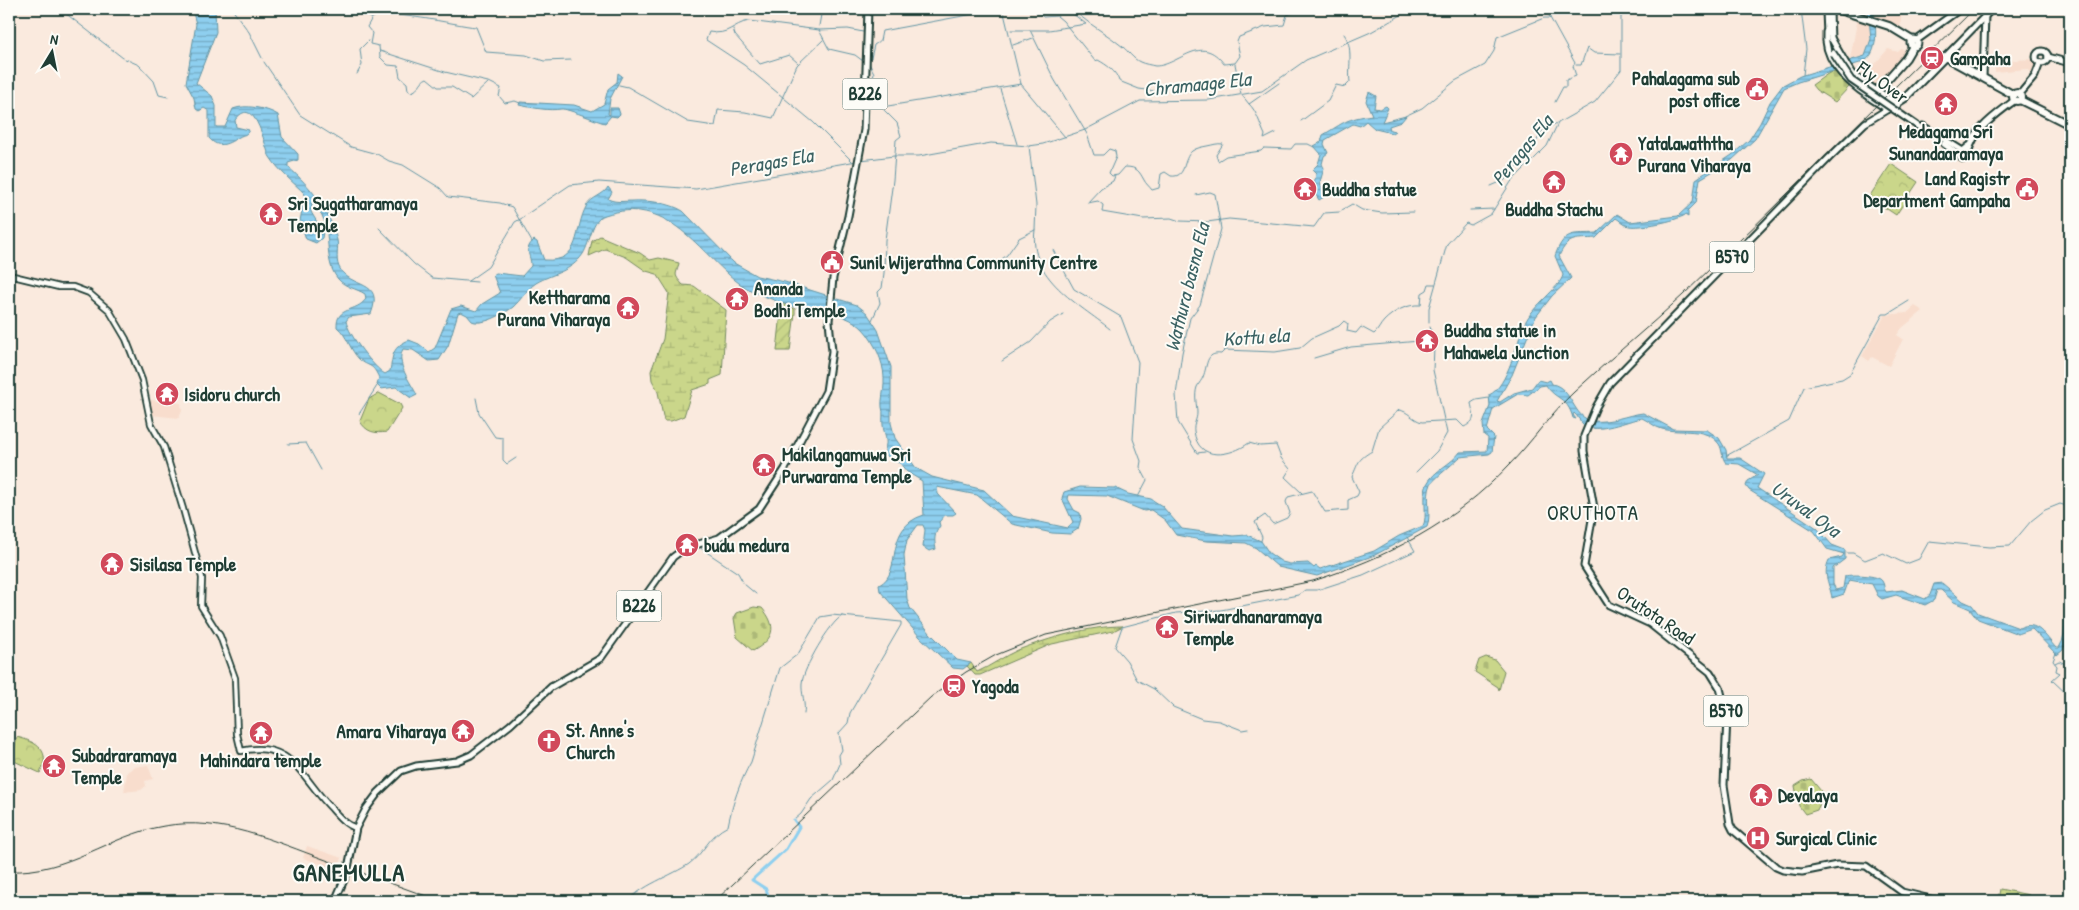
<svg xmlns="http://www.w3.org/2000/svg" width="2079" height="910" font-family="'Patrick Hand',sans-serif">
<defs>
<pattern id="wetland-marsh" width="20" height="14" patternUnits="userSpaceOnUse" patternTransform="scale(1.25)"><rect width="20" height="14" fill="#cad68a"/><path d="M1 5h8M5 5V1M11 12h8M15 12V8" fill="none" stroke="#adb978"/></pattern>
<pattern id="cemetery-stones" width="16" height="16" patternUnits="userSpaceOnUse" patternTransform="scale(1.25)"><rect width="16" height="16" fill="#cad68a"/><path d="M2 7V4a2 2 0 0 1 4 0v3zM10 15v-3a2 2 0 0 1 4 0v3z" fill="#adb978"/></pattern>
<pattern id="park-crowns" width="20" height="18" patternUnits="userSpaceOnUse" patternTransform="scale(1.25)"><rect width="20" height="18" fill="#cad68a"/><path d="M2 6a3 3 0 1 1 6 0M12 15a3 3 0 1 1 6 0" fill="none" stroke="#adb978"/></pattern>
<pattern id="garden-furrows" width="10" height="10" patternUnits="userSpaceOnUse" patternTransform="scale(1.25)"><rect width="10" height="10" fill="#cad68a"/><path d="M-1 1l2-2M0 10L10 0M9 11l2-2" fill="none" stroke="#adb978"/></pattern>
<pattern id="water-rules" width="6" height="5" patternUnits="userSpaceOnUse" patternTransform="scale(1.25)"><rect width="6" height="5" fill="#8ecfef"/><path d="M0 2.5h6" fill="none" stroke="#73a9c2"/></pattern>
</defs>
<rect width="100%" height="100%" fill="#faeade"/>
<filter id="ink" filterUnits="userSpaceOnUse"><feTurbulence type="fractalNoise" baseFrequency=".02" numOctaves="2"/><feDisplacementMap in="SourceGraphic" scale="10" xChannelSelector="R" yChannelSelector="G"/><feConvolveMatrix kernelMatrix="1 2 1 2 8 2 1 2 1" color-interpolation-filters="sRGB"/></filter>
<g filter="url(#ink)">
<g fill="#f8ddcd">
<polygon points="1873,9 1902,9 1900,29 1875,19"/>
<polygon points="1858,17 1868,20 1871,39 1865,56 1852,61 1850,59"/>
<polygon points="1888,49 1898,52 1901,49 1911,50 1877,91 1860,81"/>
<polygon points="2035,59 2037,65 2033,73 2027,69 1995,72 1995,61"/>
<polygon points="1915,306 1923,311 1902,328 1897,335 1903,339 1889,366 1872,357 1869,361 1862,356 1885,315 1907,313"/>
<polygon points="149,400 181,403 182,411 179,418 151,415"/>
<polygon points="148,765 153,779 145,781 146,786 141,790 124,792 127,772 134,767"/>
<polygon points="307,846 342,858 340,864 345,866 344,872 303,858"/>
</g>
<g fill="url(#wetland-marsh)" stroke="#748a5f">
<path d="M600,236L640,253L650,260L659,258L679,263C677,275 672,273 683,285L694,286L726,310L722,375L710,380V384L692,390L684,416L671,421H664L658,392L652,380L651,371L663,339L669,293L657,274L646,271L626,257L605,249L589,256L592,241Z"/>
<path d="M1123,626L1113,631L1052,644L980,675H975L967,666L971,663L977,672C991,666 1004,656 1018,650C1050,638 1089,626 1123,626Z"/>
</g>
<g fill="url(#cemetery-stones)" stroke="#748a5f">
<polygon points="1836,72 1849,87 1835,102 1816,90 1812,85 1829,73"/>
<path d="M754,607L762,608C778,627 774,639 753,651L737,637L734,618L737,613Z"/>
<polygon points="1486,657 1495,660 1504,671 1499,690 1498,687 1475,672 1479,660"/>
<polygon points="1811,779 1821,791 1822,799 1817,810 1805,814 1799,806 1795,786 1803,781"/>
<polygon points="2000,889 2029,895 2028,901 1998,900"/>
</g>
<g fill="url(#park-crowns)" stroke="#748a5f">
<polygon points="1891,164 1918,182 1896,215 1869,197"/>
<path d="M379,393L400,404L402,408L387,432C375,434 366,432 360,421L369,399Z"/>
<path d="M17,737C37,742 52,751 40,773L12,760Z"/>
</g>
<polygon fill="url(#garden-furrows)" stroke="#748a5f" points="782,304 795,309 795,313 790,351 777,351"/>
<g fill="url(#water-rules)" stroke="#6295a4">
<path d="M192,9H215L216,32L196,83L212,96L216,106V127H225L233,109C245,104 267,108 278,115L282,137L298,154V160L288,163V167C311,187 329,209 337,240C339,248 335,258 339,267C350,290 385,278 371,314L349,317L346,321C348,334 374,368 385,374L390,371C393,355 392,347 409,340L419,344L429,352L435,348L451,309L461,306L476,311L482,304L500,293L493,275L496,273L522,276L531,266C531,254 523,250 534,240L537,242L544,260C583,263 573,229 587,205C592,197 604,195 608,187L612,192L608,199C616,203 624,201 632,201C648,200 670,203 683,211L734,263L757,276L785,282L857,305L867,313L878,330L891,367V423L895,438L916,468L932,477L984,490L1012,516L1068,528L1073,522L1062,498L1064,492L1080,487L1115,488L1128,494L1151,499L1162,506L1182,529L1233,536L1247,535L1261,541L1269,553L1282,562L1290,564L1308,563L1314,568L1316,566L1320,569L1374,551L1399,536L1423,526C1428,517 1422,496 1427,484C1434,470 1452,464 1460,452L1487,451L1488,438L1484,435L1483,424L1490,406L1489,395C1508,387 1517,340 1525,323C1533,305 1560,288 1563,275L1555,256C1565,228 1575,235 1597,233L1617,214L1630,222L1678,216L1693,202L1696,179L1732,155L1749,140L1760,123L1770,102L1783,85L1800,76L1865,56L1871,39L1868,9H1873C1876,24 1880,54 1863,62L1798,82L1784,88L1755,139L1732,160L1700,179L1696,203L1688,211V217L1685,215C1676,221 1640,228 1629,226C1623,225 1620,220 1616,218L1596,238C1577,240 1569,235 1559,256L1571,278L1552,296L1535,318L1512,375L1497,401L1500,402L1514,393L1532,388L1538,380L1546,382L1550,380L1552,384C1573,388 1572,418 1593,421C1611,423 1626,415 1643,413L1673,429L1707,430L1719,438L1726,450L1727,458H1740L1764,474L1757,488L1817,528L1832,545L1845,550V559L1833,568V584L1836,590L1843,588L1845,576C1852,574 1879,575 1882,581C1885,585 1883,588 1886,592L1902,590L1925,599L1930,595L1934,584L1942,583L1963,601L1972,605L1978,613L2019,628C2037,619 2045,636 2056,648H2059C2070,632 2059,605 2070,589V614L2067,636L2063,650L2057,655L2032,629L2018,634L1978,619L1970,609L1954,602L1941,590H1937L1934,600L1925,605L1896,595L1882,599L1878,596L1872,584L1849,580L1844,594L1832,598C1830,584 1822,575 1829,560L1842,557L1844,554L1827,549L1814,531L1749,490L1746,486L1748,481L1758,475L1739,464L1726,463C1721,457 1723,450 1719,444C1706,426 1681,434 1662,429C1654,427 1649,421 1642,418C1628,420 1597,435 1584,425C1580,422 1578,416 1574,413L1573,415L1576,419L1573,418C1567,396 1555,400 1546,385L1540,386L1528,395L1518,394L1493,409L1487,430L1494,437L1492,452L1489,454L1460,457C1455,462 1432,481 1431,484C1425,497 1432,514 1427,527L1375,555L1317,576L1278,567L1256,548L1246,543L1206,541L1176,535L1165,520L1151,510L1144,511L1107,496L1069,495L1068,499L1074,510L1080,513L1081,519L1078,529L1070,534L1052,533L1012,524L977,495L937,487L938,494L956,513L953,515H945L939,522L940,526C934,534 934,540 936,549L929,551L923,547L925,530L923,525H918L907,540L904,555L907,599L910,608L930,633L957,660L971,663L963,669L953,668L920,637L880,591L879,585C904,573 882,528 924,515L922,481L907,472L900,463L893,461L885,454C884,449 887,444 886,440C886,435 883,430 883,425C882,419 884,413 882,407C881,400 884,391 884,384C885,366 878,350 868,335C848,307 811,314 782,303C766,297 748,291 735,280C695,247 666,195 605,215C592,219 590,243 583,254C571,272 553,273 536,283C527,289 521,300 513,307C504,314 482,326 472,321L467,315L461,312L458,313L448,346L439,360L429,361L413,350L403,349C395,363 411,383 417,395L411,398L396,387L381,389L377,385L379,378C372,362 369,368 359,359C350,350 347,335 337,327C336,306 356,313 366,299L365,294C356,288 346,288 338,279C320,258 337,223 312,203L311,212L323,232L322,238L316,243L306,239L300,221L305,194C293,182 279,171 270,157C265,150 256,92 235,120L236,127L249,130C246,136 244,134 239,137C229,143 219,150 209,138V111L204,108L199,111L196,109L194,98L186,83L196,24Z"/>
<path d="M618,73L622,76L610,99L608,114L610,115V108H618L620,114L617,117L611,116L605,123C596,121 567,108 561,109C549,111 533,108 519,105L520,102L574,105L592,111L604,104L608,89L617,82Z"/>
<path d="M1369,92L1376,96L1374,108L1380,109L1386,106L1388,108L1382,122L1406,116L1401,122L1389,126L1390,130L1395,131L1392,133L1375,129L1366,121L1360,126L1353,124L1325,140L1324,144L1328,153L1324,156L1322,164L1324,168L1320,182L1324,197L1319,200L1313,190L1316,174L1312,170L1318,164L1321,154L1314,146L1321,142L1323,135C1345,122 1345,119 1372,115L1366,101Z"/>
</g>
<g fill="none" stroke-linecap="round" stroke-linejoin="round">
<g stroke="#6295a4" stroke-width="1">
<polyline points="60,9 123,58 139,65 154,81 159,95 168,97"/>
<polyline points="232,9 249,32 262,58"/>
<polyline points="356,9 371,18"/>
<polyline points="986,9 979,13 882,31 880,41 874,45 871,58 868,61 874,73 869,93 881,106 888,106 1021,84"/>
<polyline points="1003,9 1021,84 1065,137"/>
<path d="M1036,9L1043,17L1057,16L1063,21L1095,61L1098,60C1107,65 1116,71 1119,81L1139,89L1154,91"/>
<path d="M1079,9V15C1093,27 1109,35 1123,47C1128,51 1133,59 1140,62C1144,64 1151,65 1155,66C1179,66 1201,32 1224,64L1235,63L1240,56L1237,42L1239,37L1265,27L1284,25L1287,15L1304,9"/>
<polyline points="1548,9 1548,14 1575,63 1573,66 1576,76 1566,80 1566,87 1563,87 1555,102"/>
<polyline points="1801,9 1806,49 1803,75"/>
<polyline points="1653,10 1657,9"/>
<polyline points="819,26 822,9"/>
<polyline points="733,29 735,35 760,64 789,55 798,63"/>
<polyline points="819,30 829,49 855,55 863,61"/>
<polyline points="1011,30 1049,30 1086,24 1068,10 1059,9"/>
<path d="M1030,30L1054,79L1087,134L1094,155H1103L1109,149L1115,151L1116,157L1109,173L1112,176L1118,175L1125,167C1137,167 1139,171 1144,180C1146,184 1149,186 1152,190L1159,188L1161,174L1165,172L1171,176C1187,178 1182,159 1192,151C1196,148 1202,147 1207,146C1213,145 1217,143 1223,144L1216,155L1218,161L1226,156L1261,151L1264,148L1291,149L1295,144H1308L1314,147"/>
<polyline points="1013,45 1033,38"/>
<polyline points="380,51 445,72 488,82"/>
<polyline points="264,62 300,115 351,147 377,154 389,161 403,165 440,188 448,197 500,203 512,207 532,242"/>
<polyline points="1235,64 1241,94 1249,104 1279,83"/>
<polyline points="1576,65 1581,65 1587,48 1594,53 1620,54"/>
<polyline points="357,74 362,65 360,49 368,41"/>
<polyline points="619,85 628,87 688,122 715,126 718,110 745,112 773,118 797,65 823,40"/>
<polyline points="1000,89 1017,144"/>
<path d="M520,103L515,101L505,103L499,96L501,88L489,82L471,99L452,87H438L427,78C419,81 420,90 411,92L408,90L407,83L400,77L398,66L388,65L380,57L379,46L370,44L372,33L367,27L372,18C387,8 455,25 476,27L486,52L526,55L544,61L571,60"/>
<path d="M1249,104C1257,111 1260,125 1265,135L1264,139L1276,133"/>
<polyline points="1405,116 1422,108 1455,81 1485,65 1494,51 1497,37 1544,18 1550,18"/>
<path d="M1301,121L1328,101L1336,85L1345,87L1350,82C1348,67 1354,47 1344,34"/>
<polyline points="861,160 894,156 919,156 991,143 1028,146"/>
<path d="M852,161L813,122L744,65L706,40L709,32C729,36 732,24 749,21L819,30L848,29L863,32"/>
<polyline points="1115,176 1113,181 1101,188 1087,203 1098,201 1103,205 1102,212 1143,219 1171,218 1180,221 1207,222 1229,219 1314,227 1324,213 1340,212"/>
<polyline points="1491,186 1505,180 1516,167 1527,159 1542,131 1557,123"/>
<polyline points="1196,195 1210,192 1215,194 1221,229 1200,305 1190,318 1182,353 1176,395 1178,422 1197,453 1205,452"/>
<polyline points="1342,210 1352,204 1362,210 1382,213 1413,212"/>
<polyline points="1470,210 1494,209"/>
<polyline points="527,214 570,185 599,182 696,189 857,161"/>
<polyline points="379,228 414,264 432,278 477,282"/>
<path d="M1035,230C1028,278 1079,304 1110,329"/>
<polyline points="1053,250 1074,289 1121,317 1138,362 1133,439 1141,461 1140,467 1147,480 1138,497"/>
<polyline points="987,271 1007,255 1019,238 1035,230 1036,205 1029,146 1043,144 1085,130 1140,101 1209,100 1262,91 1306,60 1371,32 1412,9"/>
<polyline points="468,281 488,267 515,222 524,217"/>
<polyline points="872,320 880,303 878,292 882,288 884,273 885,240 893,180 896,140 901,136 897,123 881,107"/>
<polyline points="1429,322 1429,308 1447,244 1466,223 1471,225 1491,214 1511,182 1547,146 1558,123 1595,102 1621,70 1621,9"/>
<polyline points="1314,358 1351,347 1431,340"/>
<polyline points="1002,361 1031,342 1050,322 1063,314"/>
<polyline points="476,398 479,413 495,437 503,438 503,460 507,464 516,458"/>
<polyline points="359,414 377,386"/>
<polyline points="288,444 306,443 321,470"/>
<polyline points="1726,456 1789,421 1804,387 1842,379 1850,374 1883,314 1888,314 1909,301"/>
<polyline points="1416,472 1437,451 1447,433 1433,370 1434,348 1430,326"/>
<path d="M1302,493L1285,477L1290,469L1281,458L1276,445L1260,446L1249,443C1231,456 1198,463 1194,431C1193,424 1197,420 1197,413C1197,405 1194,396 1197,387C1199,383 1202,380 1203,377C1208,365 1205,352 1221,354L1225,350L1275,352L1300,348L1312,338L1339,326L1344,321L1348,324L1347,331L1356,333L1361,327L1374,334C1378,331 1380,325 1384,321C1394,311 1407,304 1421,305L1422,293L1427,290L1429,284H1435"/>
<path d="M1261,541L1262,537L1255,522L1265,515L1273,524L1287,518L1290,513L1286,502L1288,497L1312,491L1325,512L1348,510V500L1357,496L1359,492L1352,477C1359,462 1357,460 1372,451L1379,428L1399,410C1408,411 1413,420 1422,422L1457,420L1464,427C1478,420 1473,415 1471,403L1476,400L1489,398"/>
<polyline points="699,547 738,573 744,584 756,594"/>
<polyline points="1847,553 1853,553 1865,560 1883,553 1906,564 1919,559 1929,541 1989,547 2010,546 2031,521 2045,510 2060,504 2070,507"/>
<polyline points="2063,646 2070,649"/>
<polyline points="2056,653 2053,661 2057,666 2056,671 2060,673 2052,680 2070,697"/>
<polyline points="2055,663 2059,661 2070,666"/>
<path d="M804,714C806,704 801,693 802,683C803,669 830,622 842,616"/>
<polyline points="1248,729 1242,730 1219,721 1202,719 1173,707 1154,689 1137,680 1127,661 1115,647 1122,627 1176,613 1221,610 1298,595 1305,590 1317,590 1363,575 1415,551 1407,537"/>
<path d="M629,901C638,887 673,875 689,864C705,852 708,836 728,826C732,805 740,781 751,762L780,668L798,654L820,617L832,615L901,622V625L850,713L848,723L839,733L842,750L839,755L840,764L833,780L811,799L801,814L794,820"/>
</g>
<polyline stroke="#8ecfef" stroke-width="3" points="770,901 766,889 752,880 786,849 799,827 794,820"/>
<g stroke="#1f3d34" stroke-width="8">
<path id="secondary" d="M9,275L59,287H73L89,293L109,310L126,339L142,380L151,424L164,447L183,509L202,578L201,606L220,636L235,678L237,734L241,751C292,739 302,779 332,809C339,817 346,825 356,828"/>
</g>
<g stroke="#1f3d34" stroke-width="9">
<g id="primary">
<polyline points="1826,12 1827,34"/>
<polyline points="1830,12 1831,39"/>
<path d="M1826,32C1823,62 1849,84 1871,98"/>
<polyline points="1831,38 1852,74 1877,91"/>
<polyline points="1917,40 1960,9"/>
<circle cx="2042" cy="57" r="6"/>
<polyline points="1945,57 1992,9"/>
<polyline points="2048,57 2070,63"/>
<polyline points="1983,77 1985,15"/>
<polyline points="2020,94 2035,76 2040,63"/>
<polyline points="1888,109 1865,123 1829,158 1610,383 1596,407 1584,436 1584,451 1594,508 1584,566 1609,605 1650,624 1710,672 1720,688 1727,717 1724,785 1730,824 1733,830 1776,867 1783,870 1802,872 1837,865 1866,866 1902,892 1939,901"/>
<polyline points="1923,126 1963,151 1969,146"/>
<polyline points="1944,144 1960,156"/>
<circle cx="1964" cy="155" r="4"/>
<path d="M1968,154C1973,129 1996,115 2015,100"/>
<polyline points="335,901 347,873 356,828 366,809 378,793 401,771 416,766 457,761 471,755 510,725 551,687 601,658 673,557 685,548 719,538 759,509 785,469 826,391 832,351 829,321 833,278 848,216 864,130 868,9"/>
</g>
</g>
<g stroke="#1f3d34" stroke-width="10">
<g id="highway">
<polyline points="1824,9 1828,13 1832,9"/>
<polyline points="1836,9 1889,26 1912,40"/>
<circle cx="1914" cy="43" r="3.5"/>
<polyline points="1913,46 1906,58 1871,98 1888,109 1905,98 1945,57 2014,95"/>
<polyline points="1877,91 1897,105"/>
<circle cx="2017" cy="97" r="4"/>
<polyline points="2020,100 2070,125"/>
</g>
</g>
<use href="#secondary" stroke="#fdfcf7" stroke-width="4.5"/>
<use href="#primary" stroke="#fdfcf7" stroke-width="5"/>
<use href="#highway" stroke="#fdfcf7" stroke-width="6"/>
<g stroke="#1f3d34" stroke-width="1">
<path d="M9,871C68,874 109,835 164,826C221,816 273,841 326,860C364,874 402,887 440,901"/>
<path d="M715,901L931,697L966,672L996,655L1046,635L1313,581C1388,557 1455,523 1509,465C1532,442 1550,414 1574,392C1609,359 1648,328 1683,295C1782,201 1877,104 1974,9"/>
</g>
<g stroke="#1f3d34" stroke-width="9" stroke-linecap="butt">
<polyline id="primary-bridge" points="1833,53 1851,80 1922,129"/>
</g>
<use href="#primary-bridge" stroke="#fdfcf7" stroke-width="5"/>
</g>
</g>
<defs>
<g id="station-disc" transform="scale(1.25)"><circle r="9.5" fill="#d1495b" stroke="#fdfcf7"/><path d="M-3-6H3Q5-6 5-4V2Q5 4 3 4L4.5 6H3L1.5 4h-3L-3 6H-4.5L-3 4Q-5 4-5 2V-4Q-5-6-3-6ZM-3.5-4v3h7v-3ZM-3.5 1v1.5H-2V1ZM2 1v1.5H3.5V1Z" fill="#fff"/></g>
<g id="civic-disc" transform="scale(1.25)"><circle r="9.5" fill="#d1495b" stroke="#fdfcf7"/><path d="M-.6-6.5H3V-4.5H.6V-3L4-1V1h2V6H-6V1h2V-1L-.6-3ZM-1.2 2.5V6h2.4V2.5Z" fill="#fff"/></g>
<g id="temple-disc" transform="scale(1.25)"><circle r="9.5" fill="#d1495b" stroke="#fdfcf7"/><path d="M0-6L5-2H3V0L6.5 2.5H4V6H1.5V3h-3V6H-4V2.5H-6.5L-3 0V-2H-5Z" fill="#fff"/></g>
<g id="church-disc" transform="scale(1.25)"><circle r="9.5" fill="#d1495b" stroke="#fdfcf7"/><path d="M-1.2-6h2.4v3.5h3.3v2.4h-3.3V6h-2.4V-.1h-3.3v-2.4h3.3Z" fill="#fff"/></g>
<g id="hospital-disc" transform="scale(1.25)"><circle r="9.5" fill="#d1495b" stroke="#fdfcf7"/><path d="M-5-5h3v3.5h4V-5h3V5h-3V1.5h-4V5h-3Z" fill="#fff"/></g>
</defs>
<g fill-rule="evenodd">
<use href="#station-disc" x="1932" y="58"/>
<use href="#civic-disc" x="1757" y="89"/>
<use href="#temple-disc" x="1946" y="104"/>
<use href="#temple-disc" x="1621" y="154"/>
<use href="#temple-disc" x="1554" y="182"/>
<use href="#temple-disc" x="1305" y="189"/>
<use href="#civic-disc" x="2027" y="189"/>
<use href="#temple-disc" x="271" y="214"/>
<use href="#civic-disc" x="832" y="262"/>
<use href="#temple-disc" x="737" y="299"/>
<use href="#temple-disc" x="628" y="308"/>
<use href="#temple-disc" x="1427" y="341"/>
<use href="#temple-disc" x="167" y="394"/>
<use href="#temple-disc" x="764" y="465"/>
<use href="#temple-disc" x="687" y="545"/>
<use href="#temple-disc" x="112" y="564"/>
<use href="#temple-disc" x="1167" y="627"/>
<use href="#station-disc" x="954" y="686"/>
<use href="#temple-disc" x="463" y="731"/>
<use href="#temple-disc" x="261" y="733"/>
<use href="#church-disc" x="549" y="741"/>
<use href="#temple-disc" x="54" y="766"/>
<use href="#temple-disc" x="1761" y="795"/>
<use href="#hospital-disc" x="1758" y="838"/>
</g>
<g text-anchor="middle" stroke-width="4" stroke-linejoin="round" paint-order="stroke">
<g fill="#fdfcf7" stroke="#62766e" stroke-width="1">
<rect x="842.5" y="78.5" width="45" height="31" rx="4"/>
<rect x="1709.5" y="241.5" width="45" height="31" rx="4"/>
<rect x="616.5" y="590.5" width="45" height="31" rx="4"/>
<rect x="1703.5" y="695.5" width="45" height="31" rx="4"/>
</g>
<g font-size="18" font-weight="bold" fill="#1f3d34">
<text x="865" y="100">B226</text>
<text x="1732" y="263">B570</text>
<text x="639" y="612">B226</text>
<text x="1726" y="717">B570</text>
</g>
<g font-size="19" font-weight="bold" fill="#1f3d34" stroke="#fdfcf7" text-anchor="start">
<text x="1950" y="65">Gampaha</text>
<text x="1740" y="85" text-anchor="end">Pahalagama sub<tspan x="1740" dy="22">post office</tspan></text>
<text x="1946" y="138" text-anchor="middle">Medagama Sri<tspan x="1946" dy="22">Sunandaaramaya</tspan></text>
<text x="1638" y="150">Yatalawaththa<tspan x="1638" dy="22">Purana Viharaya</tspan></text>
<text x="2010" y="185" text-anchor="end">Land Ragistr<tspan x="2010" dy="22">Department Gampaha</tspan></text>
<text x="1322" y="196">Buddha statue</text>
<text x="288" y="210">Sri Sugatharamaya<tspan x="288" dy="22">Temple</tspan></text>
<text x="1554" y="216" text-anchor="middle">Buddha Stachu</text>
<text x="850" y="269">Sunil Wijerathna Community Centre</text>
<text x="754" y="295">Ananda<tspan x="754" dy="22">Bodhi Temple</tspan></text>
<text x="610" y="304" text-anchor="end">Kettharama<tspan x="610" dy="22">Purana Viharaya</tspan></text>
<text x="1444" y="337">Buddha statue in<tspan x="1444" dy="22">Mahawela Junction</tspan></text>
<text x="184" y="401">Isidoru church</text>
<text x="782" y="461">Makilangamuwa Sri<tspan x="782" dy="22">Purwarama Temple</tspan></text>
<text x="704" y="552">budu medura</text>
<text x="130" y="571">Sisilasa Temple</text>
<text x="1184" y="623">Siriwardhanaramaya<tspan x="1184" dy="22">Temple</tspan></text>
<text x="972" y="693">Yagoda</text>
<text x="566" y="737">St. Anne's<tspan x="566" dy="22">Church</tspan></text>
<text x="446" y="738" text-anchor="end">Amara Viharaya</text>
<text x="72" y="762">Subadraramaya<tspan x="72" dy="22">Temple</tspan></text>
<text x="261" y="767" text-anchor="middle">Mahindara temple</text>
<text x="1778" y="802">Devalaya</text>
<text x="1776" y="845">Surgical Clinic</text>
</g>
<g font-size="19" fill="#1f3d34" stroke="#fdfcf7">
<text transform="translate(1883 82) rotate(36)" y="7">Fly Over</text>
<text transform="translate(1656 615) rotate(34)" y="7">Orutota Road</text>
</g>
<g font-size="20" font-style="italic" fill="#3b6263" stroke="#fdfcf7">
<text transform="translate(1197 84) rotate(-6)" y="7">Chramaage Ela</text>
<text transform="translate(1522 150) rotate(-51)" y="7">Peragas Ela</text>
<text transform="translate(771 162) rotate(-10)" y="7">Peragas Ela</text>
<text transform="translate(1187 287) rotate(-76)" y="7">Wathura basna Ela</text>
<text transform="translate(1256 337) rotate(-4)" y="7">Kottu ela</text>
<text transform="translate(1806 509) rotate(36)" y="7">Uruval Oya</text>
</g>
<g font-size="21" letter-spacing="1" fill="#1f3d34" stroke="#fdfcf7">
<text x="1593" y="520">ORUTHOTA</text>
</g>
<g font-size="24" font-weight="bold" letter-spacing="1" fill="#1f3d34" stroke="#fdfcf7">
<text x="349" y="881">GANEMULLA</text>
</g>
</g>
<rect width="2079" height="910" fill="none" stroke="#fdfcf7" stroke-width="30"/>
<rect x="15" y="15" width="2049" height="880" fill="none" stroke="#1f3d34" stroke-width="2" filter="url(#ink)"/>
<g transform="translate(52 52) rotate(10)" stroke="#fdfcf7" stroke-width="4" paint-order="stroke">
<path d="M0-4L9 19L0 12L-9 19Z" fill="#1f3d34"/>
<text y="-8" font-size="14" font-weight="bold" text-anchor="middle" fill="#1f3d34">N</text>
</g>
</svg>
